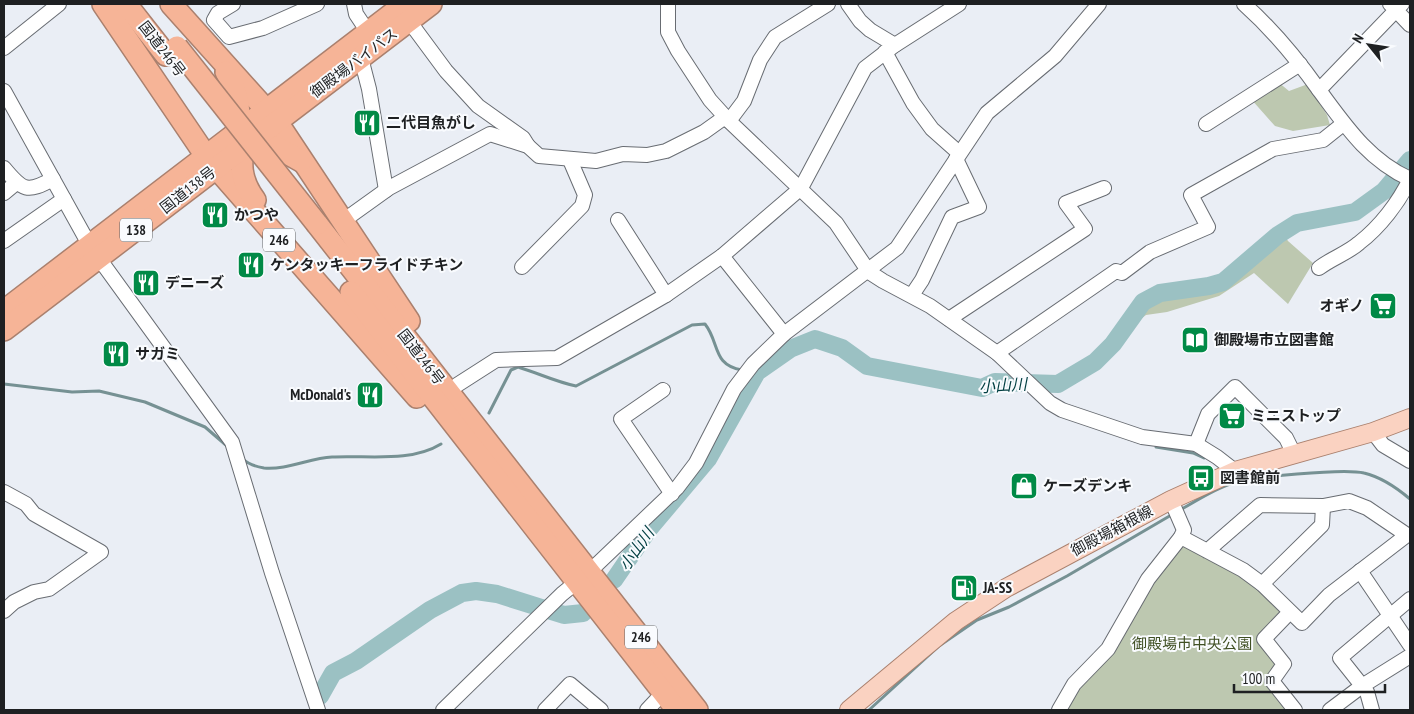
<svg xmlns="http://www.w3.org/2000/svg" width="1414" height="714" font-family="'PT Sans Narrow','Noto Sans JP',sans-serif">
<rect width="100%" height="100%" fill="#eaeef5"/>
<g fill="#bdc8b0">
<polygon points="1278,82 1289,91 1308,84 1327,115 1330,125 1293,131 1275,126 1251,99"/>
<polygon points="1279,227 1288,241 1313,263 1288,304 1254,273 1219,296 1167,312 1146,315 1089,359 1124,318 1153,289 1224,277"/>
<polygon points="1185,546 1223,567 1244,576 1284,615 1258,639 1278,664 1265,680 1289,710 1063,710 1175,548"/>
</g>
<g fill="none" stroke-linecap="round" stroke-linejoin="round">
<g stroke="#769193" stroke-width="3">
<polyline points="4,384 72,392 99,391 145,402 205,427 227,446"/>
<path d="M489,413L511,370L518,367C538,373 556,382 576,386L692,325L705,324C720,343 712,365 742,370"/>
<polyline points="1156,447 1193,453 1204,458"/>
<path d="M243,459C248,464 258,467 264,468C287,470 310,458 332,457C367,455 410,463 441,444"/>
<path d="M1178,511C1195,502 1212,490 1230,484C1249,477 1345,468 1364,473C1381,477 1397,488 1410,499"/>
<polyline points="869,710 939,646 977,620 1009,607 1067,576 1173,514"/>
</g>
<g stroke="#9bc1c3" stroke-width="18">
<polyline points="614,580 649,529 708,459 757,372 790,349 815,339 842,348 867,366 982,388 995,382 1058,384 1095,362 1113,344 1143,302 1160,293 1209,286 1223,282 1278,235 1297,223 1355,212 1384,191 1410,160"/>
<polyline points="320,696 333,673 356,661 430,610 462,593 476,591 497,594 564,615 583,613"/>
</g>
<g stroke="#686c72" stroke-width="16">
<g id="minor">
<polyline points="233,4 218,13 214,20 229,37 263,28 317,4"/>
<polyline points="354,4 356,14 368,32"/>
<polyline points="668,4 668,32 678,51 710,100 729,121 836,223 869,272 883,281 930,306 997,353 1050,403 1062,410 1142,437 1196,444 1217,457 1235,471"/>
<polyline points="848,4 860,21 870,30 895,45"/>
<path d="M1244,4C1272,29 1297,59 1319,90C1345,125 1368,160 1410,179"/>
<polyline points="1390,4 1410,25"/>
<polyline points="409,21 446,71 478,106 523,138 528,146"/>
<polyline points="4,48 59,4"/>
<polyline points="885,52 913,103 932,129 959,153"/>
<polyline points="361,58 369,89 386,190"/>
<polyline points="1319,90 1402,4"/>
<polyline points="4,91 90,246 232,442 272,573 318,710"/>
<polyline points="729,121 744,101 760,60 775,37 828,4"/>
<polyline points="1206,124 1300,64"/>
<path d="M4,168C23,191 27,193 53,179"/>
<polyline points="4,193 16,183"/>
<polyline points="618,220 666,295"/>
<polyline points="343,221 389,188 490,134 528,146 539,156 596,161 623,154 647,155 666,151 704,132 725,117"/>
<polyline points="4,241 64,199"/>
<polyline points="722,256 784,334"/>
<polyline points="522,267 582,206 585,195 570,160"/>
<path d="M1319,268C1332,258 1348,253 1359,243C1380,227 1399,202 1410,179"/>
<polyline points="912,295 922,280 952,217 979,207 956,159"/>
<polyline points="949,319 1085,229 1066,203 1104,188"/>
<polyline points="997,353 1116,271 1122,273 1150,252 1208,227 1191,195 1273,149 1323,140 1343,124"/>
<polyline points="457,385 496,360 557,358 666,295 722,256 801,188 865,68 895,45 959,4"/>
<polyline points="663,390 621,419 672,494"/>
<polyline points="1373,432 1383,445 1410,461"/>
<polyline points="1196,444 1208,414 1235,387 1286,438 1294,454"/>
<polyline points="4,492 26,504 34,514 101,552 49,589 34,592 14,602 4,611"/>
<polyline points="1181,537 1243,570 1262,584 1302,623 1329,595 1407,535 1367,508 1349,501 1323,506 1260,505 1207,551"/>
<polyline points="1360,571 1410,645"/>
<polyline points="1262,584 1322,525 1323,506"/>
<polyline points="1289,613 1264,639 1284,664 1272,681 1295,710"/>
<polyline points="443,710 562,594 589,572 677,488 696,463 734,389 753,364 784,334 897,248 987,113 1055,56 1099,4"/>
<polyline points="545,710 570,684 601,710"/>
<polyline points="647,710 663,693"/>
<polyline points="1059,710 1074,684 1108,649 1148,579 1181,537 1184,530 1171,500"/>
<polyline points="1330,710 1362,686 1410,656"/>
<polyline points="1372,710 1367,692 1340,658 1410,599"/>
</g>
</g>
<g stroke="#aa806e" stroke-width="20">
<polyline id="major" points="849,710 956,621 1006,588 1171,500 1235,471 1373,432 1410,418"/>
</g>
<g stroke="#aa806e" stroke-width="24">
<g id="highway">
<polyline points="103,4 206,156 417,397"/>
<polyline points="126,4 166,55"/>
<polyline points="171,4 277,122 409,321"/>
<path d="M226,72C238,91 242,115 237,137"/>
<path d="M246,139C239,162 240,180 255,200"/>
<polyline points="241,144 276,147 301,161"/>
<polyline points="317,224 697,710"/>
<polyline points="351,292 677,710"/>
<polyline points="4,311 405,4"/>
<polyline points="4,330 431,4"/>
</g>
</g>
<use href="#minor" stroke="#fff" stroke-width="14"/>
<use href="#major" stroke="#fad2c1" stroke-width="18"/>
<use href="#highway" stroke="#f6b497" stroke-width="21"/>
<g stroke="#aa806e" stroke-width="24" stroke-linecap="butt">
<polyline id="highway-bridge" points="177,47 317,224"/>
</g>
<use href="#highway-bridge" stroke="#f6b497" stroke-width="21"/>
</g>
<defs>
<g id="restaurant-square" transform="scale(1.4375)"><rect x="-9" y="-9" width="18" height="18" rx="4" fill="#018a46" stroke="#f9fbfe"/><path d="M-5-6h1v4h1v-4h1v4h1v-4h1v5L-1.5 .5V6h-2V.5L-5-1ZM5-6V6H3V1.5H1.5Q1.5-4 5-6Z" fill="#fff"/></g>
<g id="supermarket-square" transform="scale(1.4375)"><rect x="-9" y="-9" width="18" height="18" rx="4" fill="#018a46" stroke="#f9fbfe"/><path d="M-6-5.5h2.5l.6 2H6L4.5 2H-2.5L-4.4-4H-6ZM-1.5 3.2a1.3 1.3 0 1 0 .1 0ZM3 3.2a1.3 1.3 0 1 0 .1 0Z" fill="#fff"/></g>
<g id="library-square" transform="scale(1.4375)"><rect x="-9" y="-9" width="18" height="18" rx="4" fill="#018a46" stroke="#f9fbfe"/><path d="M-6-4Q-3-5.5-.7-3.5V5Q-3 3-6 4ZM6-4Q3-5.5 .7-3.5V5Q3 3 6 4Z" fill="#fff"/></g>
<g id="bus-square" transform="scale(1.4375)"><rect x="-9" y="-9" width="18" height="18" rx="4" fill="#018a46" stroke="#f9fbfe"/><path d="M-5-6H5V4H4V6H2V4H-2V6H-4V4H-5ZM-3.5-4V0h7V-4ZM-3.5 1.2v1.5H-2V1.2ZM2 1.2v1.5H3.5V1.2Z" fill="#fff"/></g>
<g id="shop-square" transform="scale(1.4375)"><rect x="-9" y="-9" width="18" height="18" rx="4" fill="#018a46" stroke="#f9fbfe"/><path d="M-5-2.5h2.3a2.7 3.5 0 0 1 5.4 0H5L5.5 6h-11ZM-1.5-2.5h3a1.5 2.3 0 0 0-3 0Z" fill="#fff"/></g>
<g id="fuel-square" transform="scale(1.4375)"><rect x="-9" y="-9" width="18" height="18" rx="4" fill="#018a46" stroke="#f9fbfe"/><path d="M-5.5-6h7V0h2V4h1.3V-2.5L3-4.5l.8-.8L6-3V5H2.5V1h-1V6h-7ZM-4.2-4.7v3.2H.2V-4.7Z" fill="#fff"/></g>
</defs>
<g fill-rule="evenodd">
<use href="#restaurant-square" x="367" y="123"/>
<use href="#restaurant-square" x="215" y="215"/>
<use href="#restaurant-square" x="251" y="265"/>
<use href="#restaurant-square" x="146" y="283"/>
<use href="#supermarket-square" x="1383" y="306"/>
<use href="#library-square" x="1195" y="340"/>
<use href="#restaurant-square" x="116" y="354"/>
<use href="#restaurant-square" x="370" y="395"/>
<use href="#supermarket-square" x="1232" y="416"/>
<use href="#bus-square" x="1201" y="478"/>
<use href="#shop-square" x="1024" y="486"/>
<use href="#fuel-square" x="964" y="588"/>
</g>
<g text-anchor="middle" stroke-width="4" stroke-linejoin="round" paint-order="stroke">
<g fill="#f9fbfe" stroke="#606264" stroke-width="1">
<rect x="120" y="218.5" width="32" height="23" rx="4"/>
<rect x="263" y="228.5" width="32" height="23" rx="4"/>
<rect x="625" y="625.5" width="32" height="23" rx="4"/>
</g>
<g font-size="14" font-weight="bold" fill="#1e2022">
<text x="136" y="235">138</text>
<text x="279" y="245">246</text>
<text x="641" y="642">246</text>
</g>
<g font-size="15" fill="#1e2022" stroke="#f9fbfe">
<text transform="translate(162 49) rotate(52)" y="5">国道246号</text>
<text transform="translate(354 63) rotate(-37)" y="5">御殿場バイパス</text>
<text transform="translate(188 190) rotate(-38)" y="5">国道138号</text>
<text transform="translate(421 357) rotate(52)" y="5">国道246号</text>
<text transform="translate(1112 531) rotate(-28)" y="5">御殿場箱根線</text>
</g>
<g font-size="15" font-weight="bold" fill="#1e2022" stroke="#f9fbfe" text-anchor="start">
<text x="386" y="128">二代目魚がし</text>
<text x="234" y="220">かつや</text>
<text x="270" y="270">ケンタッキーフライドチキン</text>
<text x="165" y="288">デニーズ</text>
<text x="1364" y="311" text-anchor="end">オギノ</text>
<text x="1214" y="345">御殿場市立図書館</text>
<text x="135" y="359">サガミ</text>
<text x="351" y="400" text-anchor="end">McDonald's</text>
<text x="1251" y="421">ミニストップ</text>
<text x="1220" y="483">図書館前</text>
<text x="1043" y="491">ケーズデンキ</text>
<text x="983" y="593">JA-SS</text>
</g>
<g font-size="15" fill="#405024" stroke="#f9fbfe">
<text x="1192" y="649">御殿場市中央公園</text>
</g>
<g font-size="16" font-style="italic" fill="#003e41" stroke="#f9fbfe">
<text transform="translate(1003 385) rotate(-3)" y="6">小山川</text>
<text transform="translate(636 549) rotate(-55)" y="6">小山川</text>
</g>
</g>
<rect width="1414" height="714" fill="none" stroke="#1e2022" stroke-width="10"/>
<g transform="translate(1369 45) rotate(300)" stroke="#f9fbfe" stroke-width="4" paint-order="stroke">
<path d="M0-4L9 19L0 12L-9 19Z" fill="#1e2022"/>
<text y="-8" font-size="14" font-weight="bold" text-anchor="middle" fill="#1e2022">N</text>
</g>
<path d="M1234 684v8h151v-8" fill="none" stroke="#1e2022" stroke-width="2.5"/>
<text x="1242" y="684" font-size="15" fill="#1e2022" stroke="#f9fbfe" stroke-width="4" paint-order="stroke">100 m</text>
</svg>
